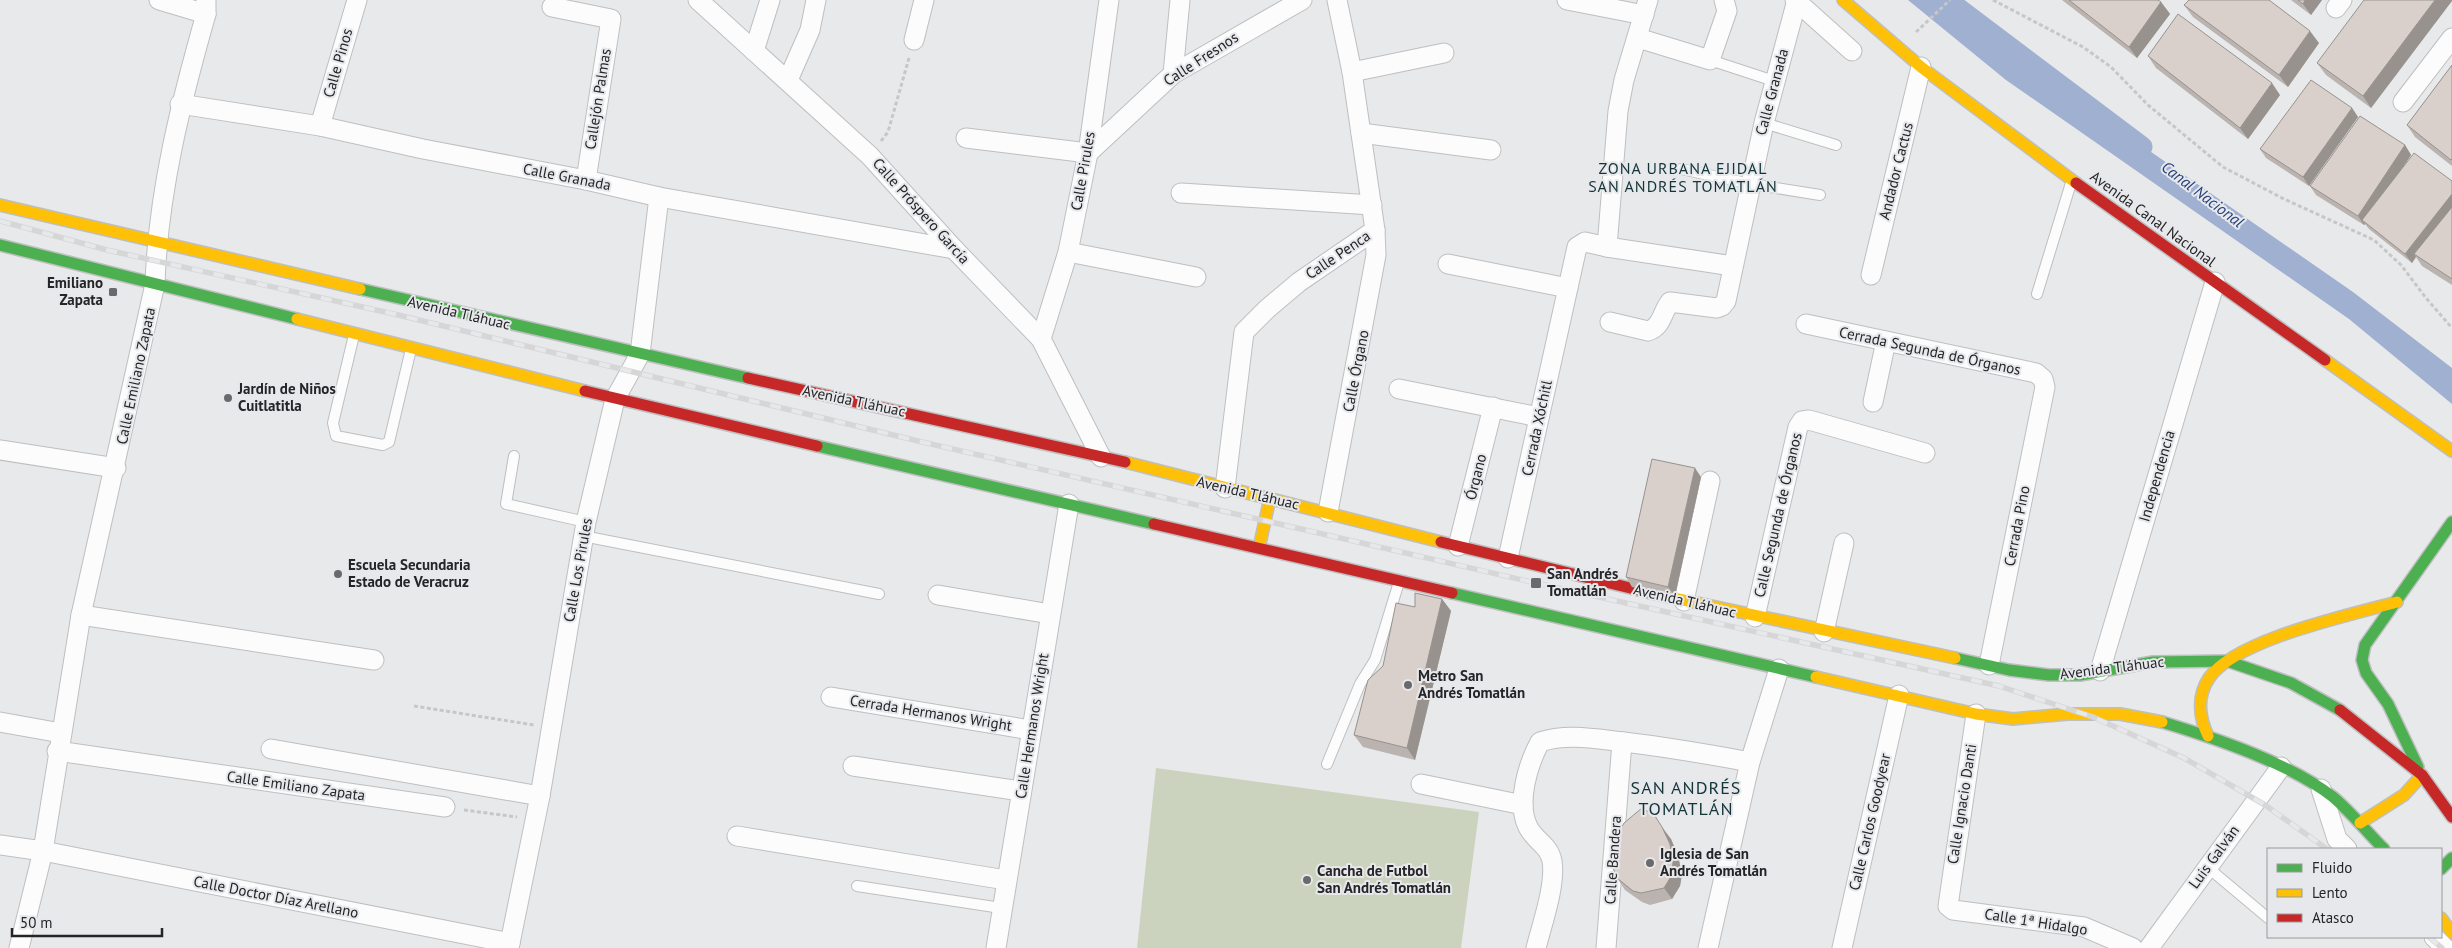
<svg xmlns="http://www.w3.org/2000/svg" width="2452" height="948" font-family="'PT Sans',sans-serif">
<rect width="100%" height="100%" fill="#e8e9eb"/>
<polygon fill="#cbd3be" points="1156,768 1479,812 1461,948 1137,948"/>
<polygon fill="#9fb0d0" points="1908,0 1947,0 2023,63 2353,292 2452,368 2452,404 2349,319 2006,80"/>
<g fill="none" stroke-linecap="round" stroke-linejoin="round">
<polyline stroke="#9fb0d0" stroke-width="21" points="1947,0 2142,147"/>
<g stroke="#bebfc0" stroke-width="12">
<g id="lane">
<polyline points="1710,60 1774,81"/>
<polyline points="1764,123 1836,145"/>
<polyline points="1681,169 1751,184 1820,195"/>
<polyline points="2037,294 2071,183"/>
<polyline points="354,335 333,423 336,436 383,445 389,442 411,349"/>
<polyline points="514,456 506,504 586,522"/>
<polyline points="583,536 879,594"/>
<polyline points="1327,764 1360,684 1375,660 1399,582"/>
<polyline points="2206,866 2268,918"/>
<polyline points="857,886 1001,908"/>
</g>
</g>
<g stroke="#bebfc0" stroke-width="21">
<g id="street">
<polyline points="159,0 206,14"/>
<polyline points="698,0 870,156 954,249 1041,339 1101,457"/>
<polyline points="1567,0 1644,15"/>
<polyline points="1795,0 1852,51"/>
<polyline points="552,7 611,19 586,180"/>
<polyline points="2336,8 2342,0"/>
<polyline points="1638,38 1710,60 1727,11 1724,0"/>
<polyline points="914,40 924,0"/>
<polyline points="754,51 770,0"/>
<polyline points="1352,72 1444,53"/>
<polyline points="1173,74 1180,0"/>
<polyline points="788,80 810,30 816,0"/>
<polyline points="2403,102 2452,38"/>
<polyline points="180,104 320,126 423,149 586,180 659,197 954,249"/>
<polyline points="320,126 357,0"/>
<polyline points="1361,133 1491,150"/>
<polyline points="966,138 1088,153 1173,74 1302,0"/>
<polyline points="1181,193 1372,205"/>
<polyline points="1607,247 1733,266"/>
<polyline points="1068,252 1196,277"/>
<polyline points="1448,264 1568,288"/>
<polyline points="1871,275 1921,67"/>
<path d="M1610,322L1648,331C1662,327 1662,312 1670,302L1717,308L1722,306L1726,301L1764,123L1797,0"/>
<polyline points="1806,324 2036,373 2043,379 2045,387 1989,665"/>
<polyline points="1041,339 1068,252 1088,153 1109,0"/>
<polyline points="1399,389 1539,417"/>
<polyline points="1873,402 1886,341"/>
<polyline points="0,450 116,468"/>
<polyline points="1225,488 1244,332 1267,309 1299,282 1375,230"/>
<polyline points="1328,512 1376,255 1375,230 1352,72 1337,0"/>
<polyline points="1458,546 1493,407"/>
<polyline points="1508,558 1577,247 1585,242 1607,247 1618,111 1624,80 1648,0"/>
<polyline points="938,595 1050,614"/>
<polyline points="1684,601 1710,481"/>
<polyline points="81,615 374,660"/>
<polyline points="1755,617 1798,427 1802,421 1809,420 1925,453"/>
<polyline points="1824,632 1844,543"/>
<polyline points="2100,671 2215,282"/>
<polyline points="831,697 1031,730"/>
<polyline points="1976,714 1948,906 1953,910 2084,927 2133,948"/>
<polyline points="0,722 61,733"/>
<polyline points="271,749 540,796"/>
<polyline points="57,751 445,807"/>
<polyline points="853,766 1021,791"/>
<polyline points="1421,784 1523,805"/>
<polyline points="2321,789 2337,839 2347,849"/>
<polyline points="737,836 1006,880"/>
<polyline points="0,845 43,851 510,943"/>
<polyline points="2434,937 2445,948"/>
<path d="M19,948L43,851L81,615L155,284C158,192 181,102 206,14V0"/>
<polyline points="509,948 540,796 586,522 615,399 640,354 659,197"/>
<polyline points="996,948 1069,504"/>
<path d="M1536,948C1542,924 1556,885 1552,861C1549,845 1535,841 1528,827C1516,803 1528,764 1540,742C1567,733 1596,739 1624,742C1666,747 1707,754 1750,762"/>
<polyline points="1606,948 1622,742"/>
<polyline points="1708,948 1750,762 1779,669"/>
<polyline points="1842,948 1899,695"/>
<polyline points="2149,948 2281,767"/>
</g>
</g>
<g stroke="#bebfc0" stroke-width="14">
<g id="fast">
<polyline points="0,245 297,319"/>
<polyline points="360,289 748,378"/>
<polyline points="817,446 1154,524"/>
<polyline points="1452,593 1816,677"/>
<polyline points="1955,658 2009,670 2049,675 2080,675 2153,662 2227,661 2291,683 2340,710"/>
<path d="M2162,722C2215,738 2290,763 2333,797C2351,812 2367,832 2384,849"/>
<polyline points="2418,767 2388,704 2366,673 2362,660 2365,645 2452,522"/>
<polyline points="2441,869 2452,858"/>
</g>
</g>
<g stroke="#bebfc0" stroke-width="14">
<g id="slow">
<polyline points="1843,0 1921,67 2076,183"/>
<polyline points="0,205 360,289"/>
<polyline points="297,319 585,391"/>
<polyline points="2325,360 2452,451"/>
<polyline points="1125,462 1441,542"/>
<polyline points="1259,548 1270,498"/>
<polyline points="1655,594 1955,658"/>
<polyline points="1816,677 1976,714 2013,719 2068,714 2120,714 2162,722"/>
<path d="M2208,736C2199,717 2197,696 2209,678C2236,639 2351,615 2397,602"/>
<polyline points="2360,823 2404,795 2422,775"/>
<polyline points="2441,918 2452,933"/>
</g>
</g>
<g stroke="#bebfc0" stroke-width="14">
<g id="jam">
<polyline points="2076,183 2325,360"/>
<polyline points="748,378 1125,462"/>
<polyline points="585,391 817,446"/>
<polyline points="1154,524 1452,593"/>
<polyline points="1441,542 1655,594"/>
<polyline points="2340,710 2422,775 2452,817"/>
</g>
</g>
<g stroke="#c7c7c7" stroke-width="3" stroke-dasharray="4 2.5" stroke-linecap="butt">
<polyline points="1993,0 2083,47 2111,67 2148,105 2223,167 2284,199 2374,240 2401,265 2426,298 2452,328"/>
<polyline points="1916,32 1950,0"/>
<polyline points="881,141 888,132 909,58"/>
<polyline points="414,706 534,725"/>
<polyline points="464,810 517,817"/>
</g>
<use href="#lane" stroke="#fcfcfc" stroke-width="10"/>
<use href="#street" stroke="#fcfcfc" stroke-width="19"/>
<use href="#fast" stroke="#4caf50" stroke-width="11"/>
<use href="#slow" stroke="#ffc107" stroke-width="11"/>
<use href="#jam" stroke="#c62828" stroke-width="11"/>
<g stroke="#d6d6d7" stroke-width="5.5">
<g id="rail">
<polyline points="0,221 107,250 394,314 918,441 1536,583 1999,686 2093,717 2184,758 2265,805 2327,849"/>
<polyline points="2429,937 2442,948"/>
</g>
</g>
<use href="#rail" stroke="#e7e8ec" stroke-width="4" stroke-dasharray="11" stroke-linecap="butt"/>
</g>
<g fill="#bbb3af">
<polygon points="2062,0 2158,0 2161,2 2170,14 2137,58"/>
<polygon points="2291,0 2322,0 2311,15"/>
<polygon points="2452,0 2371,108 2326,75 2317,63"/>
<polygon points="2184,5 2319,43 2288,87 2193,17"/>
<polygon points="2148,56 2280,95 2248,139 2156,68"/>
<polygon points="2452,65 2452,166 2415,137 2407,125"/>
<polygon points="2352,108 2358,117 2309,186 2266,158 2260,149"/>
<polygon points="2405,145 2411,155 2401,170 2452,181 2452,285 2422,266 2416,257 2412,263 2369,229 2365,224 2364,225 2316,195 2310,186"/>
<polygon points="1701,477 1675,596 1632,587 1626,577"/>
<polygon points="1442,599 1451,611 1415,760 1363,747 1354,735 1383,666 1415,607"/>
<polygon points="1671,839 1678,856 1682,874 1680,886 1672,899 1650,905 1642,902 1625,890 1617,878"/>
</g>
<g fill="#98928e">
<polygon points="2305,0 2322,0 2311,15 2303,4"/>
<polygon points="2435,0 2452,0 2452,1 2371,108 2363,96"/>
<polygon points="2161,2 2170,14 2137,58 2129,47"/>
<polygon points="2310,31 2319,43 2288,87 2279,75"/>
<polygon points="2272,83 2280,95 2248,139 2240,128"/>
<polygon points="2352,108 2358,117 2309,186 2303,177"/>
<polygon points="2405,145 2411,155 2366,222 2362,220 2365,224 2364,225 2358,216"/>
<polygon points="2452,194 2452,211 2414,254 2416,257 2412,263 2405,254"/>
<polygon points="1695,468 1701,477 1675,596 1668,587"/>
<polygon points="1442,599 1451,611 1415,760 1407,748"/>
<polygon points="1662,827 1671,839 1678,856 1682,874 1680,886 1672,899 1664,888"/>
</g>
<g fill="#d9d0cb" stroke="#98928e">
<polygon points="2069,0 2158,0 2161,2 2129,47"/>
<polygon points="2189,0 2269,0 2310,31 2279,75 2184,5"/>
<polygon points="2298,0 2305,0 2303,4"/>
<polygon points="2364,0 2435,0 2363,96 2317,63"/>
<polygon points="2178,14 2272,83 2240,128 2148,56"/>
<polygon points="2452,65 2452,159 2451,160 2407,125"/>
<polygon points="2311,80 2352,108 2303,177 2260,149"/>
<polygon points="2360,116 2405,145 2358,216 2310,186"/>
<polygon points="2414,153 2452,181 2452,194 2405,254 2362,220"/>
<polygon points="2452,207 2452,279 2414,254"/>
<polygon points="1652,459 1695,468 1668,587 1626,577"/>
<polygon points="1415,593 1442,599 1407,748 1354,735 1368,680 1383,666 1396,603 1415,607"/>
<polygon points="1642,808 1655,816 1662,827 1670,844 1673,862 1672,875 1664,888 1641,893 1633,891 1617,878 1613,868 1614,841 1624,823"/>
</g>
<g fill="#696a6c" stroke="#e7e8ec" stroke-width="2">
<rect x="108" y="287" width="10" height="10" rx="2.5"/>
<circle cx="228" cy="398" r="5"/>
<circle cx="338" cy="574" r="5"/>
<rect x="1530" y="577" width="12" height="12" rx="2.5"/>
<circle cx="1408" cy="685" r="5"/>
<circle cx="1650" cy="863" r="5"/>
<circle cx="1307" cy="880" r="5"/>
</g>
<g text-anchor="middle" stroke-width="4" stroke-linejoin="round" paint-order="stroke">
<g font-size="15" fill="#252527" stroke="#e7e8ec">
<text transform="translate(1201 59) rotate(-33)" y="5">Calle Fresnos</text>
<text transform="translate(338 63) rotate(-74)" y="5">Calle Pinos</text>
<text transform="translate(1772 92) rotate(-75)" y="5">Calle Granada</text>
<text transform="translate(598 99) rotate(-81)" y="5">Callejón Palmas</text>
<text transform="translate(1083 171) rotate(-80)" y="5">Calle Pirules</text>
<text transform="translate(1896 171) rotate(-76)" y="5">Andador Cactus</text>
<text transform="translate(567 177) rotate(11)" y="5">Calle Granada</text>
<text transform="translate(921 211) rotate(48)" y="5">Calle Próspero García</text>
<text transform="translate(2153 219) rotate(36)" y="5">Avenida Canal Nacional</text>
<text transform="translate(1338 255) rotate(-34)" y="5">Calle Penca</text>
<text transform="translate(459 313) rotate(13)" y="5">Avenida Tláhuac</text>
<text transform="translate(1930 351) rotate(12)" y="5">Cerrada Segunda de Órganos</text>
<text transform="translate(1356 371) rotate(-79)" y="5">Calle Órgano</text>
<text transform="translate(136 376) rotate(-78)" y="5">Calle Emiliano Zapata</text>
<text transform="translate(854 401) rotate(12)" y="5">Avenida Tláhuac</text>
<text transform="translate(1537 428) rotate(-78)" y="5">Cerrada Xóchitl</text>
<text transform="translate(2157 476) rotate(-74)" y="5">Independencia</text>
<text transform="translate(1476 477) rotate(-76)" y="5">Órgano</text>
<text transform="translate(1248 493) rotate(13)" y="5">Avenida Tláhuac</text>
<text transform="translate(1778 515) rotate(-77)" y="5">Calle Segunda de Órganos</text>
<text transform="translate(2017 526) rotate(-79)" y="5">Cerrada Pino</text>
<text transform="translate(578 570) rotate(-80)" y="5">Calle Los Pirules</text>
<text transform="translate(1685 601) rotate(13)" y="5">Avenida Tláhuac</text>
<text transform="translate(2112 668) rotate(-7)" y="5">Avenida Tláhuac</text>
<text transform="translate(931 713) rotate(9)" y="5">Cerrada Hermanos Wright</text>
<text transform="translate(1032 726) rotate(-81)" y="5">Calle Hermanos Wright</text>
<text transform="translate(296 786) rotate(8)" y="5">Calle Emiliano Zapata</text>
<text transform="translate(1962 804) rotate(-81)" y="5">Calle Ignacio Danti</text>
<text transform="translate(1870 822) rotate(-77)" y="5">Calle Carlos Goodyear</text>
<text transform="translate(2214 857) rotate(-54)" y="5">Luis Galván</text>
<text transform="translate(1613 860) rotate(-86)" y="5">Calle Bandera</text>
<text transform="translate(276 897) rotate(11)" y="5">Calle Doctor Díaz Arellano</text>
<text transform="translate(2036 922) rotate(9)" y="5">Calle 1ª Hidalgo</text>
</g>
<g font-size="15" font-weight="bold" fill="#252527" stroke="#e7e8ec" text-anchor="start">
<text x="103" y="288" text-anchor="end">Emiliano<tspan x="103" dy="17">Zapata</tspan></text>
<text x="238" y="394">Jardín de Niños<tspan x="238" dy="17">Cuitlatitla</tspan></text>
<text x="348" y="570">Escuela Secundaria<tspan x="348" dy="17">Estado de Veracruz</tspan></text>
<text x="1547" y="579">San Andrés<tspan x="1547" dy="17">Tomatlán</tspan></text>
<text x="1418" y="681">Metro San<tspan x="1418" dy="17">Andrés Tomatlán</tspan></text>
<text x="1660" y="859">Iglesia de San<tspan x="1660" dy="17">Andrés Tomatlán</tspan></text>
<text x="1317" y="876">Cancha de Futbol<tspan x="1317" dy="17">San Andrés Tomatlán</tspan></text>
</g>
<g font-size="16" letter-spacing="1" fill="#133538" stroke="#e7e8ec">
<text x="1683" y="174">ZONA URBANA EJIDAL<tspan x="1683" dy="18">SAN ANDRÉS TOMATLÁN</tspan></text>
</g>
<g font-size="16" font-style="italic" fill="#254079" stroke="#e7e8ec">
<text transform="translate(2203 194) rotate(37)" y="6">Canal Nacional</text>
</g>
<g font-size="18" letter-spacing="1" fill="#133538" stroke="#e7e8ec">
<text x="1686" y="794">SAN ANDRÉS<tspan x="1686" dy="21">TOMATLÁN</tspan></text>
</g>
</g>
<rect x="2267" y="848" width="175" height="90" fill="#e7e8ec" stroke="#999a9d"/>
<rect x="2277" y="864" width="25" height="8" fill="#4caf50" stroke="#999a9d"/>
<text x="2312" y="873" font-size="15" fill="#252527">Fluido</text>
<rect x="2277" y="889" width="25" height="8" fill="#ffc107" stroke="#999a9d"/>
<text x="2312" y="898" font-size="15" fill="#252527">Lento</text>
<rect x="2277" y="914" width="25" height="8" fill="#c62828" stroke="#999a9d"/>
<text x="2312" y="923" font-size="15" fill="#252527">Atasco</text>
<path d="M12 928v8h150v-8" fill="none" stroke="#252527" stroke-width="2.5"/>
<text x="20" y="928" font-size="15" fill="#252527" stroke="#e7e8ec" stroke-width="4" paint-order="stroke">50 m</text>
</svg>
